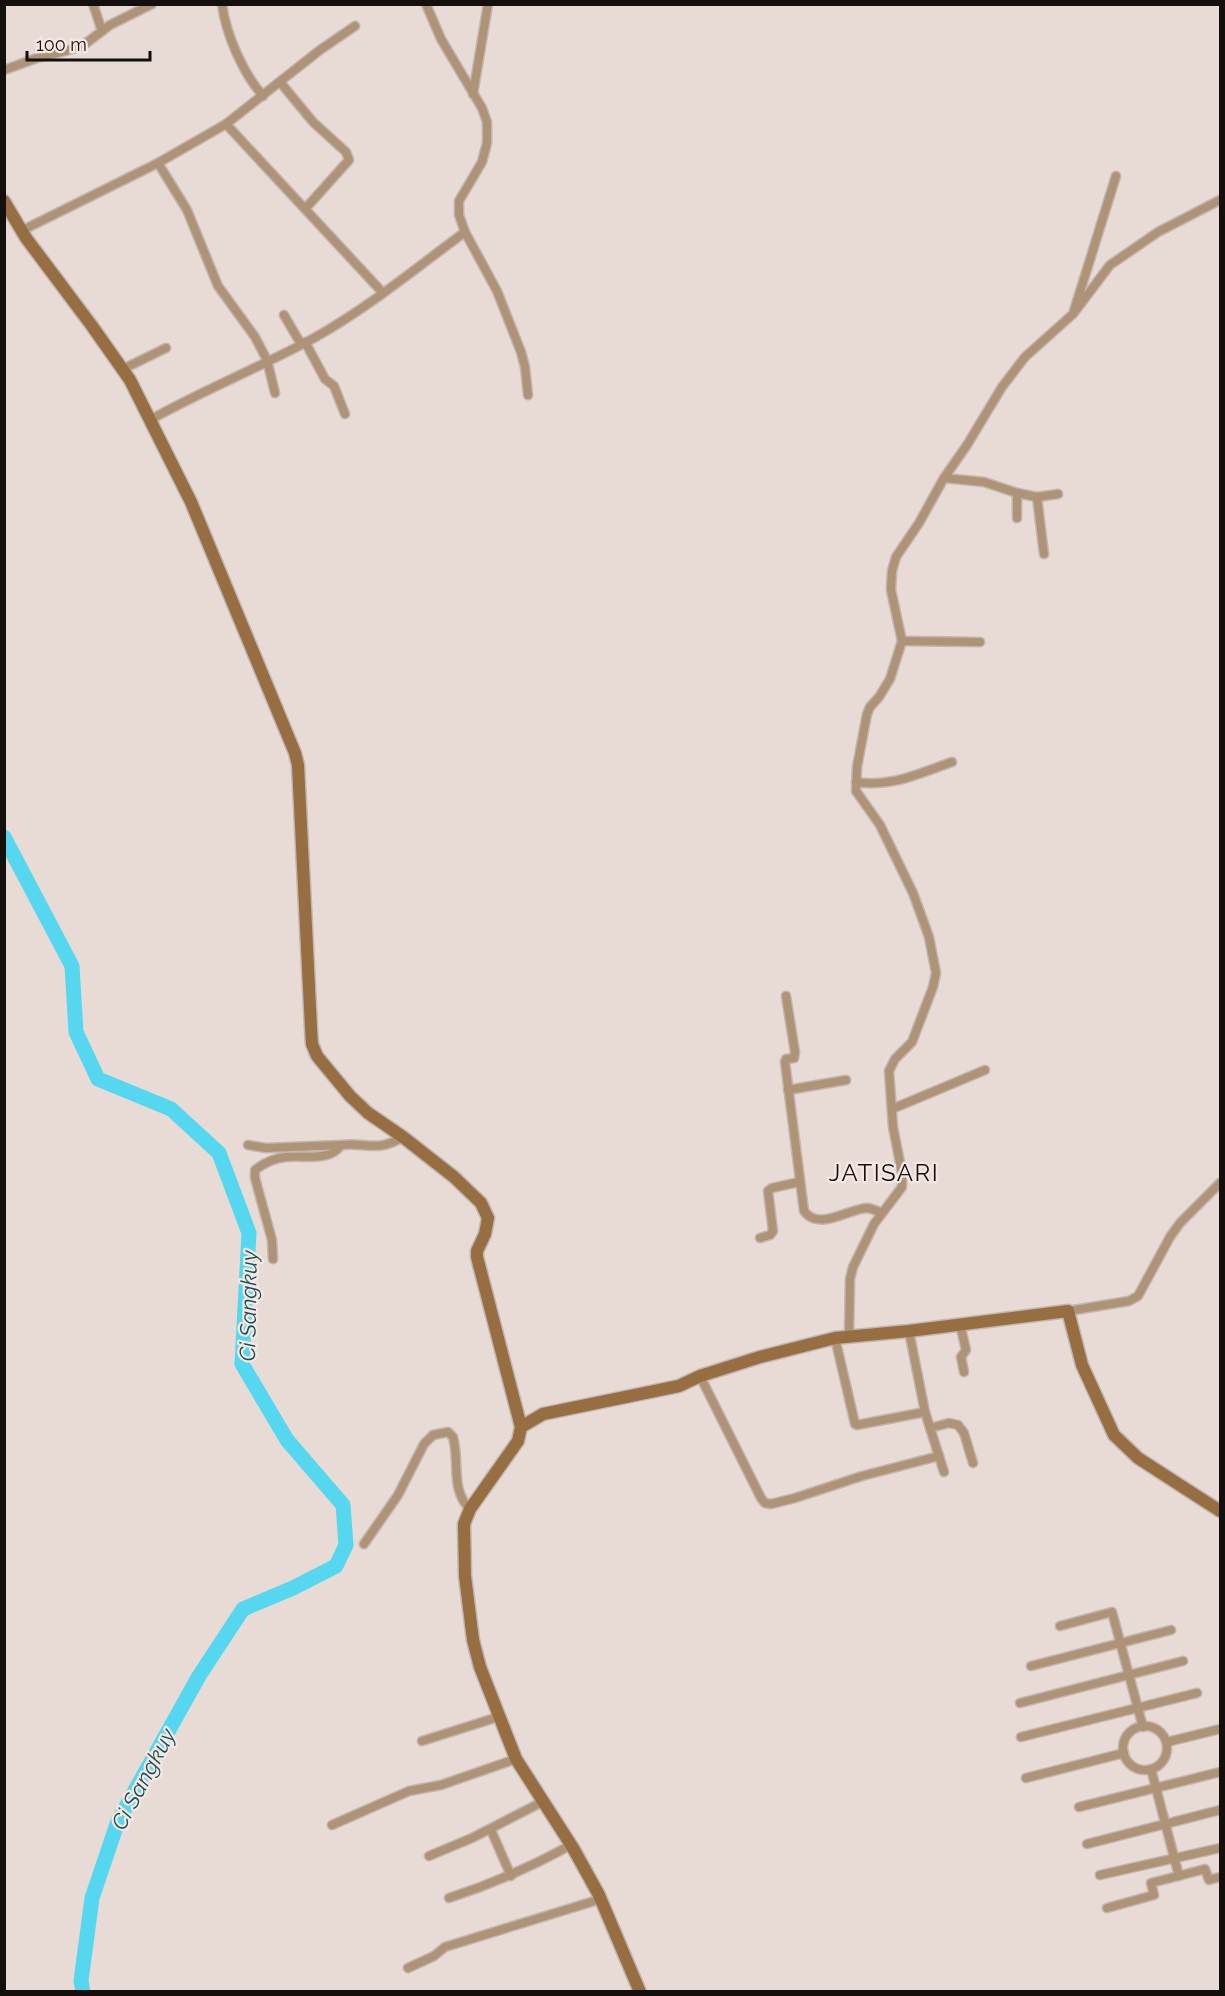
<svg xmlns="http://www.w3.org/2000/svg" width="1225" height="1996" font-family="Raleway,sans-serif">
<rect width="100%" height="100%" fill="#e8dbd6"/>
<g fill="none" stroke-linecap="round" stroke-linejoin="round">
<polyline stroke="#55d8ef" stroke-width="15" points="4,837 72,966 76,1032 98,1079 171,1109 219,1153 249,1233 242,1364 287,1440 343,1505 346,1545 336,1566 293,1588 243,1609 199,1676 118,1821 92,1898 81,1981 83,1992"/>
<g stroke="#c2b6b2" stroke-width="11">
<g id="street">
<polyline points="93,4 102,31"/>
<path d="M222,4C226,35 243,73 263,96"/>
<polyline points="426,4 441,39 482,108 487,122 487,143 482,162 459,201 459,215 465,232 497,291 521,352 525,367 528,395"/>
<polyline points="4,70 37,58 81,47 110,25 152,4"/>
<polyline points="280,82 313,122 346,152 349,160 305,209"/>
<polyline points="473,94 488,4"/>
<polyline points="226,124 383,293"/>
<polyline points="158,163 187,210 218,286 255,337 267,360 275,393"/>
<polyline points="21,231 158,163 226,124 320,50 355,26"/>
<polyline points="1074,311 1116,176"/>
<polyline points="284,315 301,344"/>
<polyline points="305,342 325,379 334,386 345,414"/>
<polyline points="123,369 166,348"/>
<path d="M150,420C203,390 261,367 314,338C368,308 416,268 465,232"/>
<polyline points="944,478 984,482 1017,493 1037,497 1058,494"/>
<polyline points="1017,493 1017,518"/>
<polyline points="1037,497 1044,554"/>
<polyline points="902,641 980,642"/>
<path d="M856,782C890,788 920,773 952,762"/>
<path d="M786,996L795,1052L794,1058L786,1059L785,1062L804,1211C819,1232 849,1208 868,1208C873,1209 877,1211 882,1213"/>
<polyline points="788,1090 846,1080"/>
<polyline points="892,1109 985,1070"/>
<polyline points="248,1145 266,1148 341,1145"/>
<polyline points="760,1238 770,1235 773,1231 768,1191 772,1188 799,1182"/>
<path d="M273,1259L272,1240L255,1178V1170C264,1163 274,1158 286,1157C302,1155 331,1162 341,1145C367,1142 376,1153 403,1137"/>
<polyline points="1068,1311 1129,1301 1138,1296 1170,1237 1180,1223 1220,1183"/>
<polyline points="960,1324 966,1350 961,1357 964,1372"/>
<polyline points="909,1331 925,1412 944,1472"/>
<polyline points="849,1336 850,1279 853,1267 874,1224 902,1187 902,1173 893,1127 889,1071 895,1059 912,1042 933,987 936,973 929,937 913,893 880,825 856,791 857,767 867,714 870,707 879,697 890,679 902,641 891,590 892,571 896,557 919,523 944,478 967,445 1002,387 1025,357 1073,314 1110,265 1158,232 1220,200"/>
<polyline points="835,1338 855,1424 857,1425 925,1412"/>
<polyline points="700,1376 761,1498 765,1503 771,1504 795,1498 862,1476 939,1456"/>
<polyline points="930,1428 949,1423 958,1425 964,1433 973,1463"/>
<path d="M364,1544L398,1495L424,1444L433,1435L448,1432L453,1437C460,1462 450,1490 470,1509"/>
<polyline points="1060,1626 1112,1612 1143,1727"/>
<polyline points="1031,1666 1171,1630"/>
<polyline points="1020,1703 1183,1661"/>
<circle cx="1145" cy="1748" r="22"/>
<polyline points="1021,1737 1197,1693"/>
<polyline points="422,1741 498,1717"/>
<polyline points="1167,1742 1220,1729"/>
<polyline points="1151,1769 1179,1876"/>
<polyline points="1026,1778 1124,1753"/>
<polyline points="1079,1807 1220,1772"/>
<polyline points="332,1825 409,1791 441,1785 516,1759"/>
<polyline points="491,1830 511,1876"/>
<polyline points="1087,1844 1220,1810"/>
<polyline points="429,1856 472,1838 542,1802"/>
<polyline points="1100,1875 1220,1848"/>
<path d="M449,1898C492,1884 531,1867 571,1845"/>
<polyline points="1107,1908 1154,1895 1151,1883 1205,1869 1209,1880 1220,1877"/>
<polyline points="408,1968 434,1956 445,1947 601,1899"/>
</g>
</g>
<g stroke="#c2b6b2" stroke-width="15">
<g id="secondary">
<polyline points="4,201 26,238 92,326 130,380 191,502 295,753 298,765 311,1028 312,1044 317,1056 350,1096 368,1113 403,1137 454,1177 481,1203 488,1218 485,1234 477,1251 477,1257 521,1427 518,1441 470,1509 464,1524 465,1576 473,1640 480,1667 516,1759 573,1848 599,1895 640,1992"/>
<polyline points="521,1427 543,1414 679,1386 700,1376 760,1357 835,1338 909,1331 1068,1311 1082,1365 1114,1435 1138,1458 1220,1511"/>
</g>
</g>
<use href="#street" stroke="#af9376" stroke-width="8"/>
<use href="#secondary" stroke="#966e41" stroke-width="12"/>
</g>
<g text-anchor="middle" stroke-width="4.5" stroke-linejoin="round" paint-order="stroke">
<g font-size="22" font-style="italic" fill="#154d57" stroke="#f5e8e3">
<text transform="translate(248 1306) rotate(-89)" y="8">Ci Sangkuy</text>
<text transform="translate(143 1779) rotate(-62)" y="8">Ci Sangkuy</text>
</g>
<g font-size="24" letter-spacing="1.5" fill="#130f0d" stroke="#f5e8e3">
<text x="884" y="1181">JATISARI</text>
</g>
</g>
<rect width="1225" height="1996" fill="none" stroke="#130f0d" stroke-width="12"/>
<path d="M27 51v9h123v-9" fill="none" stroke="#130f0d" stroke-width="3"/>
<text x="36" y="51" font-size="18" fill="#130f0d" stroke="#f5e8e3" stroke-width="4.5" paint-order="stroke">100 m</text>
</svg>
